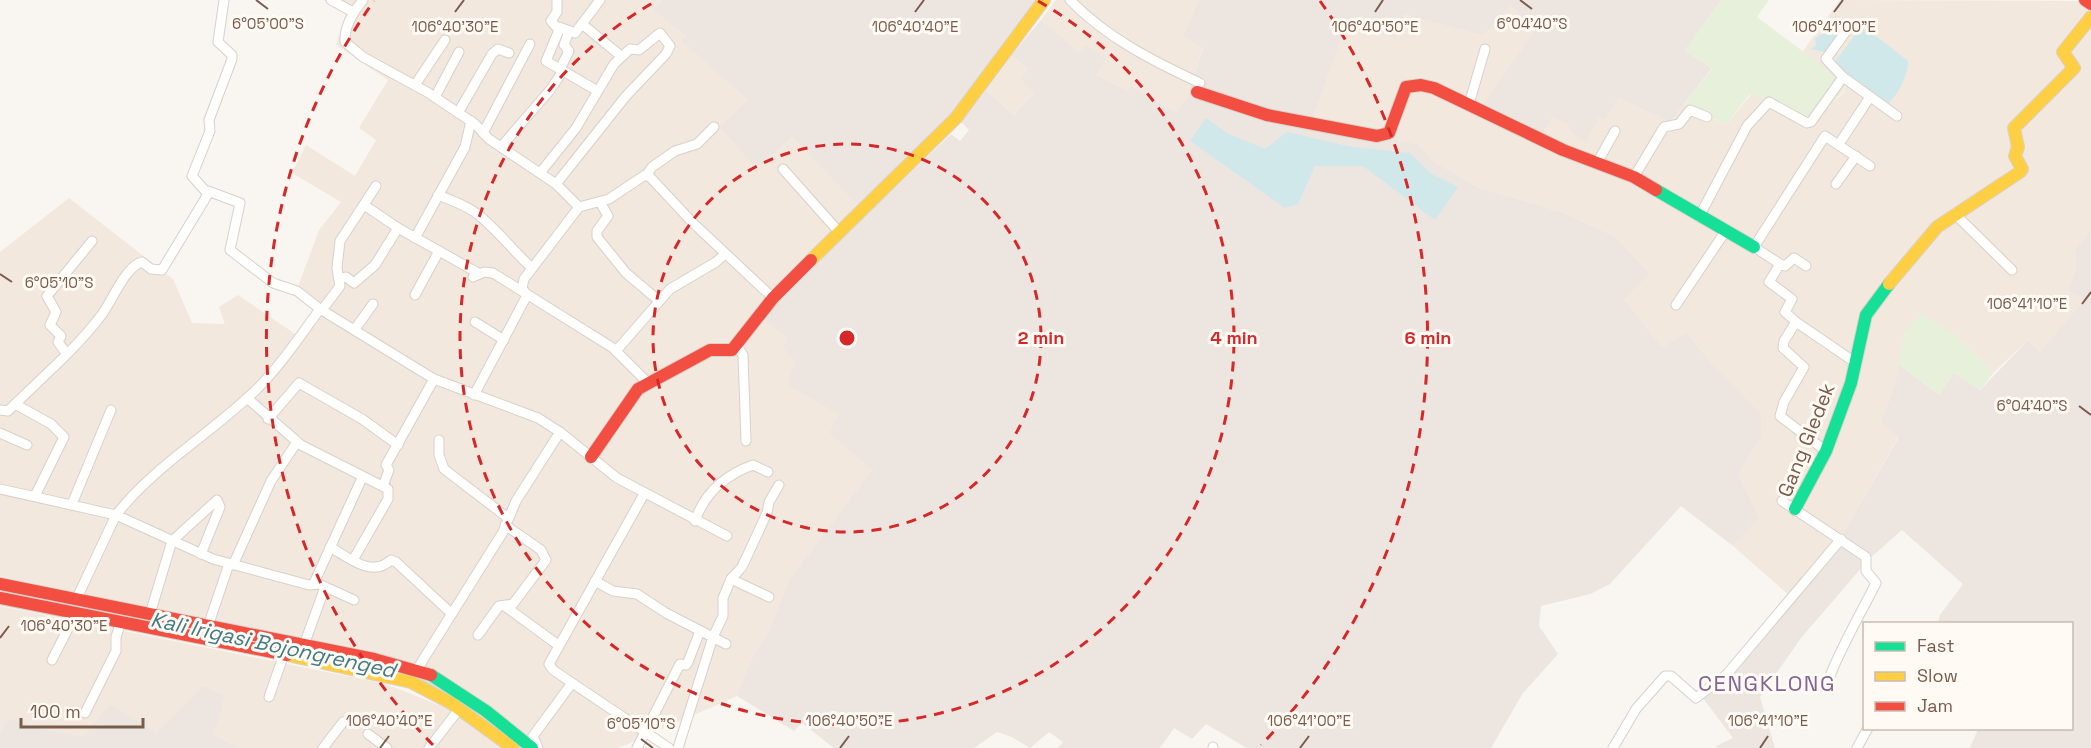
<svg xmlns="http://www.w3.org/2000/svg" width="2091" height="748" font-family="'Space Grotesk',sans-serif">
<rect width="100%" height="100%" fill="#f9f5f0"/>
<g fill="#f2e8de">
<polygon points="323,0 662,0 653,10 686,36 683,41 748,100 757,169 792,137 867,213 785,335 794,360 815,400 839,414 831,433 872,470 788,582 770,629 752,658 737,696 619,748 537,748 410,664 0,583 0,252 69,198 173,279 192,323 225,324 219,307 238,295 298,336 317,303 298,287 319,230 341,202 292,173 306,145 355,176 376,140 359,128 388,80 336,45 347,13"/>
<polygon points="1056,0 1199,0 1183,36 1203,47 1187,98 1176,112 1130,85 1128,91 1097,75 1106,59 1079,54 1041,20"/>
<polygon points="1840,0 2091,1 2091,229 2075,250 2076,269 2070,289 2084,300 2040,352 2028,340 1994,372 1951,332 1905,331 1896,381 1881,422 1899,436 1837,544 1791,597 1733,546 1758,518 1738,475 1761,437 1716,368 1686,332 1662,347 1624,299 1614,236 1562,212 1477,187 1432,160 1418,144 1309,125 1347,22 1394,39 1404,14 1424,18 1511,6 1537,29 1552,117 1568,124 1572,132 1600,116 1605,120 1619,98 1670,122 1684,104 1726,125 1753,92 1809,126 1845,91 1803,51"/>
<polygon points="1011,55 1028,69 1034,93 1014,115 986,90"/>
<polygon points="0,606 386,684 451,710 505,748 237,748 214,734 156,734 110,704 84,736 46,730 9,718 0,731"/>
</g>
<g fill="#ede5e0">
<polygon points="662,0 1043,0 966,100 860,207 792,137 757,169 720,127 748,100 682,41 686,36 653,10"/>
<polygon points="1199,0 1721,0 1685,51 1712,68 1670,122 1619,98 1605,120 1599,117 1586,143 1572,132 1567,124 1552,117 1541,135 1483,105 1536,29 1511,6 1483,35 1404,14 1395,39 1347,23 1310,124 1418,144 1432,160 1477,187 1562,212 1614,236 1649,274 1624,299 1662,347 1686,332 1716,368 1761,415 1761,437 1738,475 1759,518 1733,546 1681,506 1610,584 1590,594 1541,606 1539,626 1558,654 1523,693 1491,748 1247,748 1206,724 1192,739 1174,728 1160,748 1058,748 1063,742 1049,732 1030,748 1012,737 997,732 974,748 834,748 802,723 794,731 737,696 752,658 770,629 788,582 872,470 830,433 838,414 788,385 794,360 784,349 785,335 760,317 951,134 960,141 969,130 961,122 986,90 1014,115 1034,93 1021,79 1028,69 1011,55 1041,20 1079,53 1086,45 1106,59 1097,75 1128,91 1130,85 1176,112 1187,98 1203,48 1183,36"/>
<polygon points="2091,229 2091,748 1970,748 1978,729 2072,728 2072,624 1938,623 1940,615 1963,584 1902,530 1869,559 1801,638 1760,697 1775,748 1717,748 1716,746 1733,738 1699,693 1741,655 1837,544 1899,437 1881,422 1896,381 1898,364 1939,395 1954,373 1980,390 2028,340 2040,352 2084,300 2069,290 2076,269 2075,250"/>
<polygon points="203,686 224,696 214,734 237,748 0,748 0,731 9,718 46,730 84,736 110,704 156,733"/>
</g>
<g fill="#e7f0db">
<polygon points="1721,0 1769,0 1757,17 1812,58 1846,88 1815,123 1809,126 1754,94 1749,95 1726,125 1684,104 1712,69 1684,51"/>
<polygon points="1921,313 1951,332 1994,372 1980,390 1954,373 1939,395 1898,364 1905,331"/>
</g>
<g fill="#d0e8ea">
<path d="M1846,17L1850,23L1827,53L1811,49L1816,45L1815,38C1828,33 1832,21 1846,17Z"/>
<path d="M1860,28L1880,39L1908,61C1909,74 1896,99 1885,106L1869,95L1834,63Z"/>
<polygon points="1206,118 1227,133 1265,149 1287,132 1352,147 1410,153 1430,173 1458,187 1435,220 1363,166 1315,166 1298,204 1285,208 1190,141"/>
</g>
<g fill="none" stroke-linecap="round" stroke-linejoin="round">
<polyline stroke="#d0e8ea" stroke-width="8" points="415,675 449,692"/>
<g stroke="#d7d1cb" stroke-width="11">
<g id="street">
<polyline points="331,0 353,12"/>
<path d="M363,0C353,12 344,27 345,42L363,57L427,92L475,124L489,139L556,184L579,207L524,279L522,288L527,295L524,301L474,395"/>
<polyline points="557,0 557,12 551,21 559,30 546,61 596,90"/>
<path d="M1070,0C1107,38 1153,61 1200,83"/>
<polyline points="582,24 621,56"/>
<polyline points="559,27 575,33 600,0"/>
<polyline points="1849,27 1826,59 1843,77 1897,116"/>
<polyline points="560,69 569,51 564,45 569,31"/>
<polyline points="415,85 445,40"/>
<polyline points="435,97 459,52"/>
<polyline points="1469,104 1485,49"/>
<polyline points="458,113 492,54 498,49 509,53"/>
<polyline points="483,133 530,44"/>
<polyline points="1839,144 1870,97"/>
<polyline points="501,147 550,90 563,71"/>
<polyline points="1597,163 1615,131"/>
<polyline points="783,169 839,232"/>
<polyline points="540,173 576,128 614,64 630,49 639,50 660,33 670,46 666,54 626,96 556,184"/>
<polyline points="646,176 652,167 675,151 697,144 714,127"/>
<polyline points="1634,177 1664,127 1679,124 1690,110 1707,117"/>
<polyline points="1836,184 1856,156"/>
<polyline points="208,191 240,203 230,250 273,283 297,291 320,309 434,379 538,418 560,432"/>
<path d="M438,195C453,201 470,207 481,217C500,233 514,252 532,268"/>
<polyline points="600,202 608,216 597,231 597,237 626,273 658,300"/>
<polyline points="364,205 398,228 480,274"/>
<polyline points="579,207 609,199 645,175 649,176 693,223 773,298"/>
<polyline points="1956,215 2012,270"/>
<polyline points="1699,217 1747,126 1769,102 1807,123 1811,122 1843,77"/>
<polyline points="415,238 465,147 471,121"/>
<polyline points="1780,264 1785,266 1794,258 1806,266"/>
<polyline points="473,277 484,272 493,273 613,348 649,384"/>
<polyline points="339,279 346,277 354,283 375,265 398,228"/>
<polyline points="415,295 439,251"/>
<polyline points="1676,305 1725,232"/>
<polyline points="322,310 340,286 337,268 340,241 376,186"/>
<polyline points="475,322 504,340"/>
<polyline points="1796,322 1856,363"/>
<polyline points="355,329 373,304"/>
<polyline points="737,346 743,355 746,441"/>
<polyline points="616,351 670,289 716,262 725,254"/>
<polyline points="66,353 58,342 61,336 50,325 56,312 47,296 92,241"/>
<polyline points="247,398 301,445 388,489 388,499 353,560"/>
<polyline points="15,404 51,424 64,437 35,496"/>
<path d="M0,410L8,411C39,380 74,351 100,317C111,304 125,266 142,262L151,269L162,270L208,194L192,176L210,131L209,120L232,59V55L218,42L224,0"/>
<polyline points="268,419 299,383 362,419 398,445"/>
<polyline points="0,433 27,445"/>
<polyline points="439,440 439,455 444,469 508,518"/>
<polyline points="1826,451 1780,416 1784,402 1804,367 1783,348 1784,341 1796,322 1785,312 1792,299 1769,282 1780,264 1754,247 1825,136 1870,166"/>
<polyline points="383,486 389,470 386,465 434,379"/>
<polyline points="0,489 116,515 213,559 309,585 319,584 354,600"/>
<polyline points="644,494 549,664 553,670 669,748"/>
<path d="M1782,501L1866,557V571L1876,583C1860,615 1843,643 1830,676"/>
<polyline points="72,504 111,410"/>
<path d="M695,521C705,492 725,475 753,465L768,472"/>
<path d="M330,547C349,558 372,578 391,560L396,562L452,614"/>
<polyline points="233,565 271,481 297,442"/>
<polyline points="731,579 769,597"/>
<polyline points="595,581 613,591 637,594 666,613 726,644"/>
<polyline points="314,583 362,478"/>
<path d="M76,600L116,515C155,465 212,433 257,389C281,365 300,336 320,309"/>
<polyline points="506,607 558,645"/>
<polyline points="150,614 172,541 217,500 220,507 201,554"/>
<polyline points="208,626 229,564"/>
<polyline points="478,635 499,606 513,604 546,560 541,550 505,525"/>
<polyline points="304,645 325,587"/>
<polyline points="52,660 76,613"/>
<polyline points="416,671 503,532 516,501 560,432 617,478 727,536"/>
<polyline points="269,697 284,654"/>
<polyline points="85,713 116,651 116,637 121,622"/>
<polyline points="368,734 387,748"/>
<polyline points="1213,747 1213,748"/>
<polyline points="323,748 343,722"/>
<polyline points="429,748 460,708"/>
<polyline points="538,748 533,736 572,683"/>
<polyline points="637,748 680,664 686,665 688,662 700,631"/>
<polyline points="678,748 713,637 723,616 723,598 731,579 742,567 767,513 769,502 779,485"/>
<polyline points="1613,748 1636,709 1665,676 1671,676 1696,698 1727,674 1841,539"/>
<polyline points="1857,748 1868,728"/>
</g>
</g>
<g stroke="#d9d2cb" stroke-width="14">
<g id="fast">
<polyline points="1656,190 1754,247"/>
<polyline points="1795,509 1826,451 1851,383 1866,315 1889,284"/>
<polyline points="431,675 486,711 532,748"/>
</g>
</g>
<g stroke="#d9d2cb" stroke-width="14">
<g id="slow">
<polyline points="811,260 956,118 1044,0"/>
<polyline points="1889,284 1937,227 2020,172 2022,169 2015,156 2018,147 2014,128 2074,68 2063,52 2091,17"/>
<polyline points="287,655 411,682 451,703 513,748"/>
</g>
</g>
<g stroke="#d9d2cb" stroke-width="14">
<g id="jam">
<polyline points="2085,0 2091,4"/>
<polyline points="1197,92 1267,115 1377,136 1389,133 1406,87 1421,85 1434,88 1563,150 1634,177 1656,190"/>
<polyline points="591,457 638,389 710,350 732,350 773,298 811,260"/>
<polyline points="0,584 374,659 431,675"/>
<polyline points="0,598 287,655"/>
</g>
</g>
<use href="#street" stroke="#fefefd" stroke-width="9"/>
<use href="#fast" stroke="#16e098" stroke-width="12"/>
<use href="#slow" stroke="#ffcf43" stroke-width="12"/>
<use href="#jam" stroke="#f24e42" stroke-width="12"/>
</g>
<path fill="none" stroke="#7a5c4d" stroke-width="2" d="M256,0L268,9M1520,0L1532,9M455,12L464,0M915,12L924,0M1375,12L1383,0M1834,12L1843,0M0,274L12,282M2082,304L2091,292M2079,406L2091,415M0,638L9,626M641,739L653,748M380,748L389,736M840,748L849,736M1300,748L1309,736M1760,748L1768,736"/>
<g fill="none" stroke="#d62828" stroke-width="3" stroke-dasharray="10 8">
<circle cx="847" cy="338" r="194"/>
<path d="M1038 1A387 387 0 1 1 656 1"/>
<path d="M433 745A581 581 0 0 1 374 1M1320 1A581 581 0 0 1 1261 745"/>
</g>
<g text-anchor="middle" stroke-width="6" stroke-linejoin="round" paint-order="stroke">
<g font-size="20" fill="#7a5c4d" stroke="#fffaf3">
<text transform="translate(1806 440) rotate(-68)" y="7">Gang Gledek</text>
</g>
<g font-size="21" font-style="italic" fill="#437c86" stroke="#fffaf3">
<text transform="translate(273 645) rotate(12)" y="7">Kali Irigasi Bojongrenged</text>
</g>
<g font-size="22" letter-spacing="1.5" fill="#846695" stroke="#fffaf3">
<text x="1767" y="691">CENGKLONG</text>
</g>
</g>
<g font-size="15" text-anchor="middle" fill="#7a5c4d" stroke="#fffaf3" stroke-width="6" stroke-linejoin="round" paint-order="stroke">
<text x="268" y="29">6°05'00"S</text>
<text x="1532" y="29">6°04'40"S</text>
<text x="455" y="32">106°40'30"E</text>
<text x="915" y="32">106°40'40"E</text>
<text x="1375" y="32">106°40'50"E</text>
<text x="1834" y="32">106°41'00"E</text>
<text x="59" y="288">6°05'10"S</text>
<text x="2027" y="309">106°41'10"E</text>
<text x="2032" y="411">6°04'40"S</text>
<text x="64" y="631">106°40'30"E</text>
<text x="389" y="726">106°40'40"E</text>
<text x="849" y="726">106°40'50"E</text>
<text x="1309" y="726">106°41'00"E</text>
<text x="1768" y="726">106°41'10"E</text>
<text x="641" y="729">6°05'10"S</text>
</g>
<circle cx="847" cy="338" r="9" fill="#d62828" stroke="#fffaf3" stroke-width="3"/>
<g font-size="18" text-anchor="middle" font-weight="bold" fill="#d62828" stroke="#fffaf3" stroke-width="6" stroke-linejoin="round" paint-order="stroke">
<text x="1041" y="344">2 min</text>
<text x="1234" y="344">4 min</text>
<text x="1428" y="344">6 min</text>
</g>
<rect x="1863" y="622" width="210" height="108" fill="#fffaf3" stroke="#cabbb1" stroke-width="1.5"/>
<rect x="1875" y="642" width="30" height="9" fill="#16e098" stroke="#cabbb1" stroke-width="1.5"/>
<text x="1917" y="652" font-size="18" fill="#7a5c4d">Fast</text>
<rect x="1875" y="672" width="30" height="9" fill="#ffcf43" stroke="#cabbb1" stroke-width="1.5"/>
<text x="1917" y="682" font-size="18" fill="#7a5c4d">Slow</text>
<rect x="1875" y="702" width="30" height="9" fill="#f24e42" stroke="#cabbb1" stroke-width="1.5"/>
<text x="1917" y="712" font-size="18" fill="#7a5c4d">Jam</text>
<path d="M21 718v9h122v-9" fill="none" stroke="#7a5c4d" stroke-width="3"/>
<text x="30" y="718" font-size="18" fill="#7a5c4d" stroke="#fffaf3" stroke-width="4.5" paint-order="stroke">100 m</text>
</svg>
